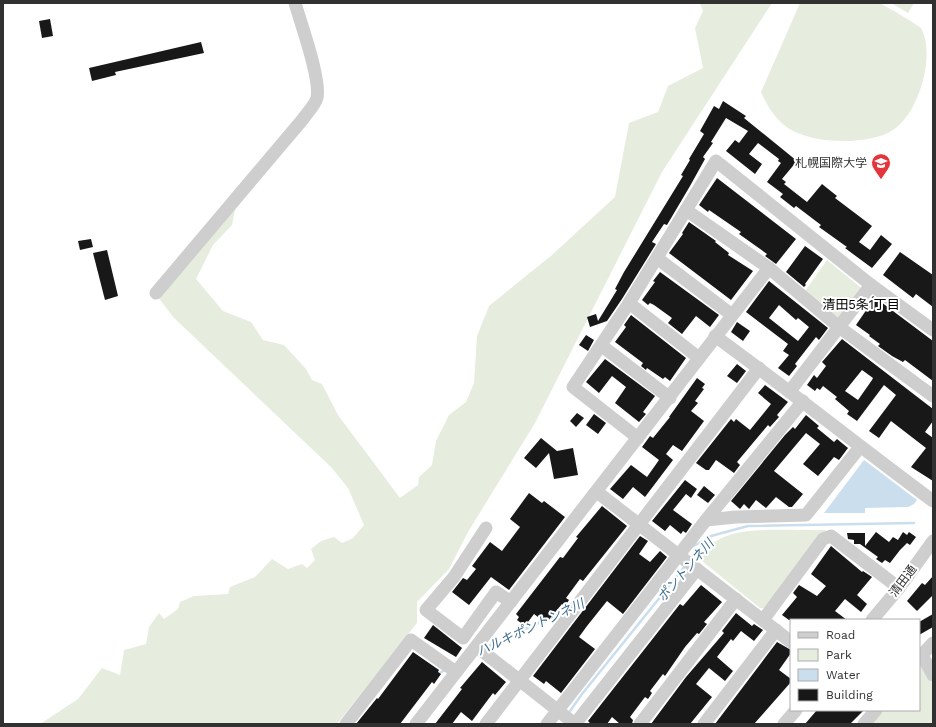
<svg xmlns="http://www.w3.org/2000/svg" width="936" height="727" font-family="'Work Sans','Noto Sans JP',sans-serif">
<rect width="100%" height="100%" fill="#fff"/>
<g fill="#e6eddf">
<polygon points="700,3 772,3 662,172 535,423 468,532 449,569 417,602 417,623 337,724 40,724 78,699 102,668 120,675 124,650 146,644 149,627 159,613 164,619 178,609 180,602 194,596 228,594 230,587 255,577 272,559 288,569 302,564 307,568 315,560 311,549 321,541 334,537 342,543 353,538 364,525 348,488 331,467 173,317 158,297 236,205 232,225 213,245 196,279 223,311 251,322 263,340 284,345 306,369 312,380 322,384 338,415 400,498 418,485 419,477 432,465 436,441 449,415 466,402 474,383 477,336 489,306 552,255 615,197 629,123 658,112 668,86 703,68 695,28 703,11"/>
<path d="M800,3C819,3 839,3 858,3C864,3 873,1 879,3C883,4 918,25 921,28C936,54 919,114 893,130C869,146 811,144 788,128C775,119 767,106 761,92Z"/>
<polygon points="891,3 914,3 908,13"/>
<polygon points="827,260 860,287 861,289 839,317 836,318 803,294"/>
<path d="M826,530L764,608H760L697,557C706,549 714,541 724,537C749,526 798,531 826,530Z"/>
<polygon points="919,663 922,663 933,685 933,724 867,724 879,710 919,710"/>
</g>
<polygon fill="#cbdeed" points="864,460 917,500 914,504 908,507 865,508 865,513 824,513"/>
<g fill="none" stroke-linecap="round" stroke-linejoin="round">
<g stroke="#cbdeed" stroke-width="2.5">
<polyline points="692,547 711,536 748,526 914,523"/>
<polyline points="690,560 709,538"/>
<polyline points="486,647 567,610"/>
<polyline points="437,675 446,669"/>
<polyline points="568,714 582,694 686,565"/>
</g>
</g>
<g fill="#181818" fill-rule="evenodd">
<polygon points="50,19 53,36 42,38 39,21"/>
<polygon points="201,42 204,53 115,72 116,75 92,81 89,68"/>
<polygon points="723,101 746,116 744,118 797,161 782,179 786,182 784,184 807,202 822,184 837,196 835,198 872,226 859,242 870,250 881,235 892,244 872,268 853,254 845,248 847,247 819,227 821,225 796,206 794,208 780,197 783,194 767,182 781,163 778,161 779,159 758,143 749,154 762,164 755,174 726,151 735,140 739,143 748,131 726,118 711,142 713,143 703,157 705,159 690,186 667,225 664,224 652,242 656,244 622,299 607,321 590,327 587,317 596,314 598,321 617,290 615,289 624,272 683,176 681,175 690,160 689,159 704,134 700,131 714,106 719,109"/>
<polygon points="717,178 796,239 776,264 765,256 767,254 739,234 741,232 709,210 708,212 699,205"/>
<polygon points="689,222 716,241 715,242 729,253 728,255 753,271 731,300 669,253 683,234 682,233"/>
<polygon points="91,239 93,247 80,250 78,241"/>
<polygon points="805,246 823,259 805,284 806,285 804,287 786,272"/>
<polygon points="107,250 118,296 105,300 93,253"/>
<polygon points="900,252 933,275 933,307 916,294 913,298 883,275"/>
<polygon points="660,272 719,315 710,327 696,316 682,334 668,323 672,318 654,305 650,303 648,305 642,300 655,282 653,281"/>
<path d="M769,281L828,328L819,340L816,337L795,364L797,366L789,376L778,368L789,355L783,351L788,344L746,312ZM779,305L796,320L798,318L809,327L798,341L769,318Z"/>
<polygon points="873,296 933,341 933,381 905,360 903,362 892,356 878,346 880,344 869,336 870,335 856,325 867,309 865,307"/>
<polygon points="631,315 686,358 670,381 665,377 663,379 647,368 646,370 641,366 643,363 615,342 626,327 624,325"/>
<polygon points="737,322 750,331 743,341 731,332"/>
<polygon points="586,335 594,340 588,351 579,345"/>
<path d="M842,339L933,409V421L925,432L933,438V481L911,467L926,448L891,421L879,438L869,431L896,395L884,385L857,421L847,414L849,411L835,399L837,397L823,386L820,390L817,388L815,391L807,385L814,375L817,378L826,366L822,362ZM862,370L873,378L872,380L858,400L845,391Z"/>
<polygon points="605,359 655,396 643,412 646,414 639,422 615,403 626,387 612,376 599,393 586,382"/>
<polygon points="737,364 746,371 737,383 727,376"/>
<polygon points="697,378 705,384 702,388 704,389 695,401 698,403 691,411 704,421 682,451 673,445 666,454 673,460 645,497 633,487 623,499 610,489 631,465 647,477 659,460 642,447 650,436 653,438 670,417 669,417"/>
<polygon points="765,385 788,402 777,415 779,417 770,427 768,425 737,462 740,465 734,473 716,460 709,470 706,470 696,463 731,419 734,422 736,419 750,430 771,404 758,393"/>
<polygon points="577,413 584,418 576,427 570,421"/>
<polygon points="594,414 606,423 598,434 586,425"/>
<polygon points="806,415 819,426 817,428 834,442 837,439 848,448 839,460 834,457 818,476 803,464 820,444 806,433 774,471 803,494 792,507 789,507 776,497 766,508 756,500 749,509 744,504 740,509 731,501 785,435 793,427 795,429"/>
<polygon points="541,438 557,451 573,448 578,475 554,479 549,453 536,468 524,458"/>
<polygon points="685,480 697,489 691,498 686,494 673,510 692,524 686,533 683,531 681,534 670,525 665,531 652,521"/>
<polygon points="704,486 715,495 708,503 697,495"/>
<polygon points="529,493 542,503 544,501 565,517 509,590 491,577 469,605 452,592 463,578 467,580 476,569 472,566 490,542 502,551 520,527 510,519"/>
<polygon points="602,506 627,526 583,581 580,579 566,598 569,600 565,606 562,604 546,623 534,614 525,626 517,620 519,617 516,614 560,557 563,558 578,538 576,537"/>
<polygon points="876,532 889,542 893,537 898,540 903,532 907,535 909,532 916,537 910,545 907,543 900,550 890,563 885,560 882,563 876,559 878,557 860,544 854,544 854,540 848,539 847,533 865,533 865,546"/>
<polygon points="640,536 648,541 639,554 650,562 660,551 667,557 623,614 607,601 587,626 579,637 595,649 561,693 546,681 544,684 533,676"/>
<polygon points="831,546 862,572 863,571 872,577 857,595 867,604 861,612 845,599 835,611 847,620 789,620 782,615 797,597 793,593 799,585 817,596 826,586 811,574"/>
<polygon points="933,576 933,595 917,611 907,601 922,583 925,585"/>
<polygon points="701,585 722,602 704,622 707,624 699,634 697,633 685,647 665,676 663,674 650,691 652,693 648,699 645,697 630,717 633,720 632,724 620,724 612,717 607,724 591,724 588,721 680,604 683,606"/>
<polygon points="736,613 752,626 754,624 763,630 754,641 741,631 733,641 731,639 717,657 733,671 725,681 709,668 696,684 712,697 690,724 651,724 686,677 724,633 722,631"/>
<polygon points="933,614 933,627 919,635 919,622"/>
<polygon points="433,625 462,648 456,657 424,638"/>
<polygon points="777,642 791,650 791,653 779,670 791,679 791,682 754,724 715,724"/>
<polygon points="413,652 439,670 438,672 441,674 434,684 432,682 400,724 356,724 377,698 378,699"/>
<polygon points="482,662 506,682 495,695 493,693 472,721 461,712 452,724 435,724 462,689 460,688"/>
<polygon points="817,710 864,710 850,724 805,724"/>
</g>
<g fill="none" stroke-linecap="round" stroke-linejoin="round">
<g stroke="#cecece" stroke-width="13">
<polyline points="686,210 769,268 839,327 933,396"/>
<polyline points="657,258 732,315"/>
<path d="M156,293L303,119C307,113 315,105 317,98C321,79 301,24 295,3"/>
<polyline points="629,303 699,358"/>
<path d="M715,336C789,390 860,447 933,501"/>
<polyline points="602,346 670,398"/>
<polyline points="790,391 871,285"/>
<polyline points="638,438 573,387 629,303 716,161 871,285 933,330"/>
<polyline points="597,492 791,642"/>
<polyline points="706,520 736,517 806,515 860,447"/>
<polyline points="486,528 454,577 426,610 463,638 496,592 511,602"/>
<polyline points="763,620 823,539 831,536 899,588"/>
<polyline points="872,620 899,588 933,541"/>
<polyline points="477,647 575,724"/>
<polyline points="922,655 933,675"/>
<polyline points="919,658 933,643"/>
<polyline points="346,724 411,640 456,672"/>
<polyline points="416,724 769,268"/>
<polyline points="486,724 759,368"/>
<polyline points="547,724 706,520 803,401"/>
<polyline points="575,724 697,569"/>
<polyline points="640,724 736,599"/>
<polyline points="704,724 776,630"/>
<polyline points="784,724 796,710"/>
<polyline points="864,724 876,710"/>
</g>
</g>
<defs>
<g id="university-pin" transform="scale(1)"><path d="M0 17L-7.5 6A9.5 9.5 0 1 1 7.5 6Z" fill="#e5353a" stroke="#fff"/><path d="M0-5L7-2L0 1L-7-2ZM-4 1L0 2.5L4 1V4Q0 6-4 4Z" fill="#fff"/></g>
</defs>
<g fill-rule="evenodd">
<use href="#university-pin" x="881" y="163"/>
</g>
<g text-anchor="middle" stroke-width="4" stroke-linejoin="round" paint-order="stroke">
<g font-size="12" fill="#313131" stroke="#fff" text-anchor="end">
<text x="867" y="167">札幌国際大学</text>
</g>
<g font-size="12" fill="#313131" stroke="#fff">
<text transform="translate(903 581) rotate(-53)" y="4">清田通</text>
</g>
<g font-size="13" fill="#000" stroke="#fff">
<text x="861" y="309">清田5条1丁目</text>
</g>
<g font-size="13" font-style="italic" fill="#3e6e93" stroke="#fff">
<text transform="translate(685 570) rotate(-49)" y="5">ポントンネ川</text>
<text transform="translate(530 627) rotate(-25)" y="5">ハルキポントンネ川</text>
</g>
</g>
<rect width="936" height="727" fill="none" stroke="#313131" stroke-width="8"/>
<rect x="790" y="619" width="130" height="92" fill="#ffffff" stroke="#adadad"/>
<rect x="798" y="632" width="20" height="6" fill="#cecece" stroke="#adadad"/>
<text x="826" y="639" font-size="12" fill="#313131">Road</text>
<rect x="798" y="649" width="20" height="12" fill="#e6eddf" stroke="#adadad"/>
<text x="826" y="659" font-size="12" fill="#313131">Park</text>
<rect x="798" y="669" width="20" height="12" fill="#cbdeed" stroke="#adadad"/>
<text x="826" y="679" font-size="12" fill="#313131">Water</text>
<rect x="798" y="689" width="20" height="12" fill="#181818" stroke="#adadad"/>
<text x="826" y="699" font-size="12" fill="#313131">Building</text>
</svg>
